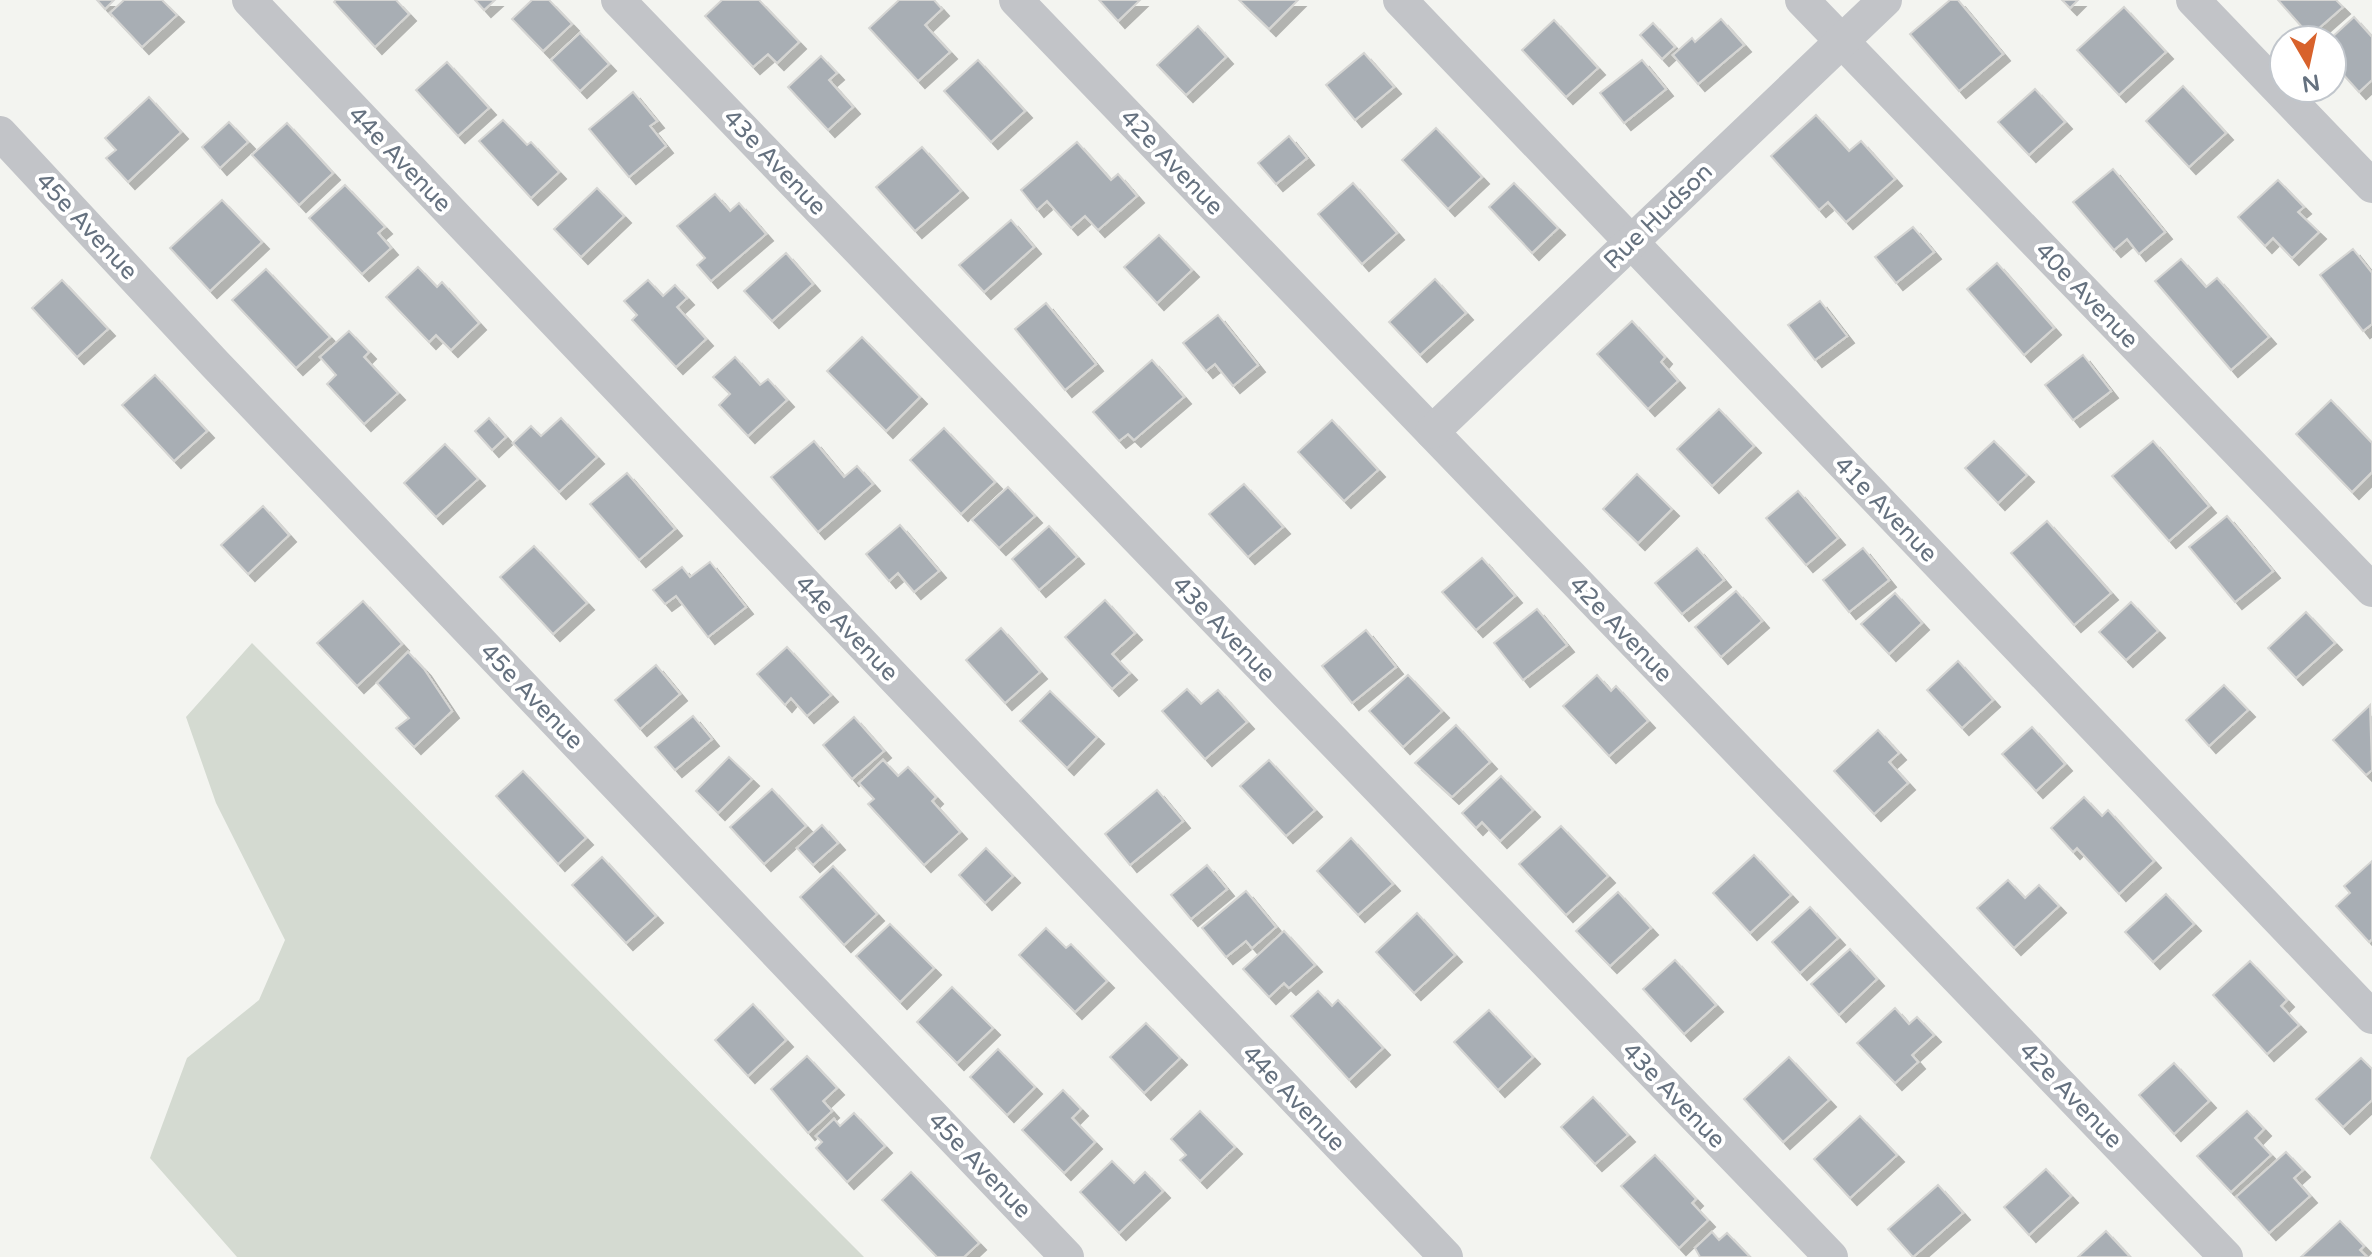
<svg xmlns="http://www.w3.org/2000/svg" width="2372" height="1257" font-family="'Varela Round',sans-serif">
<defs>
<filter id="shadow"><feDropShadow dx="7" dy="7" stdDeviation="0" flood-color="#0004"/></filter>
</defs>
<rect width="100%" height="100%" fill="#f3f4f0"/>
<polygon fill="#d4dad1" points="252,643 864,1257 237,1257 150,1158 187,1058 259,1000 285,940 216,803 186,717"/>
<g fill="#a8aeb4" stroke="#d5d5d3" stroke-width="2" filter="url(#shadow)">
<polygon points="97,0 114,0 105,9"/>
<polygon points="124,0 162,0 177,15 142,47 110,13"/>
<polygon points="336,0 396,0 409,14 375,47 334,2"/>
<polygon points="475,0 495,0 484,10"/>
<polygon points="532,0 549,0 572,24 543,51 512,19"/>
<polygon points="722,0 759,0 799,42 777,63 768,54 753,67 705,16"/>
<polygon points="899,0 934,0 942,9 925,25 950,52 918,81 869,28"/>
<polygon points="1099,0 1140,0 1118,21"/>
<polygon points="1239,0 1298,0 1269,29"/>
<polygon points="1950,0 1958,0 2003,54 1959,91 1910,34"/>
<polygon points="2062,0 2078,0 2070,8"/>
<polygon points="2278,0 2336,0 2343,7 2310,36"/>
<polygon points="2124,7 2166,52 2119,95 2077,50"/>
<polygon points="2354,17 2372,37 2372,80 2359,92 2332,62 2332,40 2329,40"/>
<polygon points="1721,19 1744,45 1698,84 1673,55 1692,38 1695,42"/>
<polygon points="1554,20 1598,68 1566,97 1522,50"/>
<polygon points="1653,23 1675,47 1662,59 1640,35"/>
<polygon points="1198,26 1226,57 1186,95 1157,65"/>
<polygon points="580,33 609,64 580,91 551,60"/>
<polygon points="1364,53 1394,87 1355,120 1326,85"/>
<polygon points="821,56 837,73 829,80 853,107 828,130 788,87"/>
<polygon points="978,60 1025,111 991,142 944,91"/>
<polygon points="1642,60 1666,89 1624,123 1600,93"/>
<polygon points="447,62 489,108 458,136 416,90"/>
<polygon points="2183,86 2226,133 2189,167 2146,121"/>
<polygon points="2035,89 2065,122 2029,155 1998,122"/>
<polygon points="633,92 657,121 650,126 666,146 629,177 589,129"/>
<polygon points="149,97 181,132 128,182 106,158 116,150 105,138"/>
<polygon points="1816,115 1849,151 1861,141 1895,179 1846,222 1828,202 1819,210 1771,156"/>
<polygon points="503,120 527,145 531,142 559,172 531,198 479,141"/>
<polygon points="229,122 248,142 220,168 202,147"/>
<polygon points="287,123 333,173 299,205 252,155"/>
<polygon points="1436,128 1482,177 1448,209 1402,160"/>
<polygon points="1289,136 1307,158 1276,184 1258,163"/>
<polygon points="1077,142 1111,180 1118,174 1137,196 1098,230 1085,216 1071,228 1047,201 1037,210 1021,190"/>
<polygon points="922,147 961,191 915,231 876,187"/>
<polygon points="2113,169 2165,232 2139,254 2127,239 2114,250 2073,202"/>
<polygon points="2278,180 2304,207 2298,212 2319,232 2292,258 2273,238 2265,246 2238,217"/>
<polygon points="1353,183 1397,233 1362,264 1318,214"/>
<polygon points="1514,183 1558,228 1532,253 1489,207"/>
<polygon points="345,185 385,227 378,233 391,248 362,274 309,218"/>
<polygon points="597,188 624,216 581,257 554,229"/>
<polygon points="715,194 730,211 739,203 766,234 711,281 697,265 705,258 677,226"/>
<polygon points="222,200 262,242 210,291 170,248"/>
<polygon points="1011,220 1034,247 984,292 959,265"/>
<polygon points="1913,227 1934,252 1896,283 1875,257"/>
<polygon points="1159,235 1192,270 1157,303 1124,267"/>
<polygon points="2353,249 2372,273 2372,324 2363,331 2320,275"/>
<polygon points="786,253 813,284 772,321 744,291"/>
<polygon points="2181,259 2206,287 2217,278 2269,337 2231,370 2155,281"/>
<polygon points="1997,263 2054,328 2024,355 1967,289"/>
<polygon points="418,267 437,287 442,282 479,323 451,350 436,335 429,342 386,297"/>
<polygon points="266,269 330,337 296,368 232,300"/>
<polygon points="1435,279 1466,313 1420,355 1389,322"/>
<polygon points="62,280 108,329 77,357 32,308"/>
<polygon points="648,280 663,296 675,285 687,298 677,307 706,339 676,367 632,320 637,315 624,301"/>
<polygon points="1820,301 1847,336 1815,360 1788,325"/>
<polygon points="1046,303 1096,364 1065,390 1015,329"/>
<polygon points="1218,315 1258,365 1233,386 1215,364 1206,371 1183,343"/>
<polygon points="1632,321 1665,357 1661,362 1678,381 1648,409 1597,354"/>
<polygon points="349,331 369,352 364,357 398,393 364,424 327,384 336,375 320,357"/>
<polygon points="862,337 920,397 886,431 827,371"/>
<polygon points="2083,355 2111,391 2073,420 2045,385"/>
<polygon points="735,357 760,385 768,379 787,400 748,436 719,405 730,394 713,377"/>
<polygon points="1152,360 1184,397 1134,440 1128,434 1119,441 1093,412"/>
<polygon points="155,375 207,431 174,461 122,405"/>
<polygon points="2331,400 2372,443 2372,472 2352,492 2296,434"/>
<polygon points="1719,409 1754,446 1712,486 1677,449"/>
<polygon points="489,418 506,437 492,450 475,431"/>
<polygon points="561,418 597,457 559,492 513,443 531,426 541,436"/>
<polygon points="1332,420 1378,470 1344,501 1298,452"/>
<polygon points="944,428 995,482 961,514 910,460"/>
<polygon points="814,441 844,477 857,466 873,484 818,532 771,477"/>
<polygon points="1994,441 2027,475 1998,503 1965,468"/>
<polygon points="2153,441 2209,506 2169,541 2112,476"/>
<polygon points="445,444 478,479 436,517 404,483"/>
<polygon points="627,473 675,529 639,560 590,504"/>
<polygon points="1637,474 1672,509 1638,543 1603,509"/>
<polygon points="1244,484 1283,527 1248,557 1209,514"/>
<polygon points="1008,487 1035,516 999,548 972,520"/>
<polygon points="1798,491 1838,538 1806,565 1766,518"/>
<polygon points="263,506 289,535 248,574 221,545"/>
<polygon points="2227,516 2273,571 2235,602 2189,547"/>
<polygon points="2047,521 2111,593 2074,625 2011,553"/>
<polygon points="900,525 939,571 914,592 898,573 889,581 866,554"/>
<polygon points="1049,526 1077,557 1039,590 1012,559"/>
<polygon points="534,546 587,603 553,634 500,577"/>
<polygon points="1697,548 1724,580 1682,614 1655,583"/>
<polygon points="1863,548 1889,580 1849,612 1823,580"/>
<polygon points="1482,558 1515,596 1476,630 1442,592"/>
<polygon points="710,562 746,607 708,637 676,596 665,604 653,590 682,567 690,577"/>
<polygon points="1736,591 1762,621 1721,657 1695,627"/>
<polygon points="1895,593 1922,623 1889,654 1861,624"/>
<polygon points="1105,600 1135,633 1112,654 1130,673 1112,689 1065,637"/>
<polygon points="363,601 402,644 357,686 317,643"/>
<polygon points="2131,602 2158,631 2126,660 2099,632"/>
<polygon points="1537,609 1567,645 1523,680 1494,643"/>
<polygon points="2306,612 2335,643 2296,678 2268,648"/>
<polygon points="1001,628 1040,672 1005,703 966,660"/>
<polygon points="1366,630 1396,667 1352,703 1322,666"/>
<polygon points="787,647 831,695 807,716 791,698 785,705 757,674"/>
<polygon points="408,652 424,669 452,711 414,747 396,728 409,718 377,683"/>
<polygon points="1958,661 1993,700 1962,728 1927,690"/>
<polygon points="656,665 680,694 640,729 615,700"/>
<polygon points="1408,675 1442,711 1403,747 1369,711"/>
<polygon points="1597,675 1611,691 1616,686 1648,721 1609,756 1563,706"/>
<polygon points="2224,685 2248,710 2209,746 2186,720"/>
<polygon points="1187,689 1201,704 1218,690 1247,722 1205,759 1162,711"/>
<polygon points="1050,691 1097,737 1067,768 1020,721"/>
<polygon points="2370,705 2372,770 2366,775 2333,740"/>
<polygon points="693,716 712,739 675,770 655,747"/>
<polygon points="854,717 884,751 852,779 823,745"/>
<polygon points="1456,725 1490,762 1452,797 1415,763"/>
<polygon points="2032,727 2065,764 2036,791 2002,754"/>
<polygon points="1878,730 1899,753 1889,762 1908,783 1874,814 1834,771"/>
<polygon points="729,757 752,779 718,813 696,791"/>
<polygon points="883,760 898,776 908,767 936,797 932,801 960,832 924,865 868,804 874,799 859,783"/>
<polygon points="1269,760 1315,810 1286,836 1240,786"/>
<polygon points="523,771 586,838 558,864 496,796"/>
<polygon points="1501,776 1533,810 1500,841 1482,822 1476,828 1462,813"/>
<polygon points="772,789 806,826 764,864 730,827"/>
<polygon points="1157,790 1183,821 1130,865 1105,834"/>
<polygon points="2084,797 2102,816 2108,810 2154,861 2119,894 2077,848 2073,852 2051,828"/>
<polygon points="822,825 838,843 813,865 797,848"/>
<polygon points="1561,826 1608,876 1566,915 1519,864"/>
<polygon points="1351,838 1393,884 1358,915 1317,871"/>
<polygon points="986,848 1013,876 985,903 959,875"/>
<polygon points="1754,855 1791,895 1750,933 1713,893"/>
<polygon points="602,857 656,916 626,943 572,885"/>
<polygon points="2372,861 2372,939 2369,942 2336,906 2350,893 2344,886"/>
<polygon points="1207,865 1227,889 1191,919 1171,895"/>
<polygon points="833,866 877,914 844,945 800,897"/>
<polygon points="2008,880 2025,898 2039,885 2059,906 2014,948 1977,908"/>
<polygon points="1246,891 1276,927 1252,948 1246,941 1226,957 1202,928"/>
<polygon points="1618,892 1651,928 1610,966 1576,931"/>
<polygon points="2166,894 2194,924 2153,962 2125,932"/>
<polygon points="1810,907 1838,938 1800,973 1772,942"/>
<polygon points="1417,913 1455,955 1414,993 1376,952"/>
<polygon points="890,924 934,968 900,1002 856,956"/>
<polygon points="1046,928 1066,948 1071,944 1107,981 1075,1012 1019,955"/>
<polygon points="1284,931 1315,965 1289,988 1284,983 1269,997 1243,969"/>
<polygon points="1850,949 1877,979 1839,1015 1811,984"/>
<polygon points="1675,960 1716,1005 1684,1034 1643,989"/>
<polygon points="2250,961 2287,1000 2281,1006 2299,1025 2267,1054 2213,995"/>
<polygon points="952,987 993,1028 957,1063 917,1022"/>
<polygon points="1318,991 1332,1006 1338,1000 1383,1048 1349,1080 1291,1016"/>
<polygon points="753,1004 786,1040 748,1076 715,1040"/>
<polygon points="1895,1008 1909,1024 1917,1017 1934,1035 1912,1055 1918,1062 1895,1083 1857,1043"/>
<polygon points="1489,1010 1533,1057 1498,1090 1454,1042"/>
<polygon points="1146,1023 1180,1058 1144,1093 1110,1057"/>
<polygon points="998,1049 1035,1087 1007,1115 970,1077"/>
<polygon points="807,1056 837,1088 823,1101 832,1111 808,1133 771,1089"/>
<polygon points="1789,1057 1829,1100 1783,1142 1744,1099"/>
<polygon points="2361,1058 2372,1069 2372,1100 2343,1127 2316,1099"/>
<polygon points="2174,1063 2209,1101 2174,1134 2139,1095"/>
<polygon points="1063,1090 1081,1109 1072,1118 1095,1142 1064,1173 1022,1130"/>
<polygon points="1593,1097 1628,1135 1595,1164 1561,1127"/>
<polygon points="1200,1111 1235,1147 1200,1181 1180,1160 1186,1155 1171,1139"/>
<polygon points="2247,1111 2264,1129 2255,1138 2271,1155 2231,1192 2197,1156"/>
<polygon points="854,1113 885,1146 847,1182 816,1148 822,1142 816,1136 834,1119 840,1126"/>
<polygon points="1860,1116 1897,1155 1850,1198 1814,1159"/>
<polygon points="2286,1152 2303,1170 2294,1178 2310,1196 2269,1233 2236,1197"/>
<polygon points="1655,1155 1696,1199 1692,1203 1708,1220 1679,1248 1621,1186"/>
<polygon points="1112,1161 1134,1183 1145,1172 1163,1191 1119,1233 1080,1192"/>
<polygon points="2046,1169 2071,1196 2029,1235 2004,1207"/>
<polygon points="911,1172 979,1243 964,1257 937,1257 882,1200"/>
<polygon points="1938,1185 1963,1213 1913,1257 1888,1229"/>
<polygon points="2340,1221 2364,1246 2360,1250 2367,1257 2301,1257"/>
<polygon points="2106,1231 2130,1257 2078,1257"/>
<polygon points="1712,1232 1719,1240 1727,1233 1750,1257 1700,1257 1695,1248"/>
</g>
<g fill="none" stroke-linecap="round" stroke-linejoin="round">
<g stroke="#c2c4c8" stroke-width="34">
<polyline points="249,0 1446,1257"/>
<polyline points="618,0 1831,1257"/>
<polyline points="1016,0 2226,1257"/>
<polyline points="1400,0 2372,1017"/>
<polyline points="1802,0 2372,590"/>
<polyline points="2193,0 2372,186"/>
<polyline points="0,133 215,364 1067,1257"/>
<polyline points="1432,432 1885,0"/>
</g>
</g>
<g text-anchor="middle" stroke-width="8" stroke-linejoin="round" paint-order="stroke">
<g font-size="24" fill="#65717f" stroke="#fff">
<text transform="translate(400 159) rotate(46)" y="8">44e Avenue</text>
<text transform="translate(775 162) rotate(46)" y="8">43e Avenue</text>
<text transform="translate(1172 162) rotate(46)" y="8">42e Avenue</text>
<text transform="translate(1658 216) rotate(-44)" y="8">Rue Hudson</text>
<text transform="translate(87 226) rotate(47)" y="8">45e Avenue</text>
<text transform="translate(2087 295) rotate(46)" y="8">40e Avenue</text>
<text transform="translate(1886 509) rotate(46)" y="8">41e Avenue</text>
<text transform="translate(847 628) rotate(46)" y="8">44e Avenue</text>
<text transform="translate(1224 629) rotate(46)" y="8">43e Avenue</text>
<text transform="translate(1621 629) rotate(46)" y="8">42e Avenue</text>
<text transform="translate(532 696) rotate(46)" y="8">45e Avenue</text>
<text transform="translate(1674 1095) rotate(46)" y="8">43e Avenue</text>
<text transform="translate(2071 1095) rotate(46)" y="8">42e Avenue</text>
<text transform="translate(1294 1098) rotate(46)" y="8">44e Avenue</text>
<text transform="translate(980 1165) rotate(46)" y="8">45e Avenue</text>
</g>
</g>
<g transform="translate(2308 64) rotate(171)"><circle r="38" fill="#ffffff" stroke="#c1c6cc" stroke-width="2"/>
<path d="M0-6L14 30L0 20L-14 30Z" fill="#d8622c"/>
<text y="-12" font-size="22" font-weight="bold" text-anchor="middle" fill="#65717f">N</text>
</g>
</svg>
